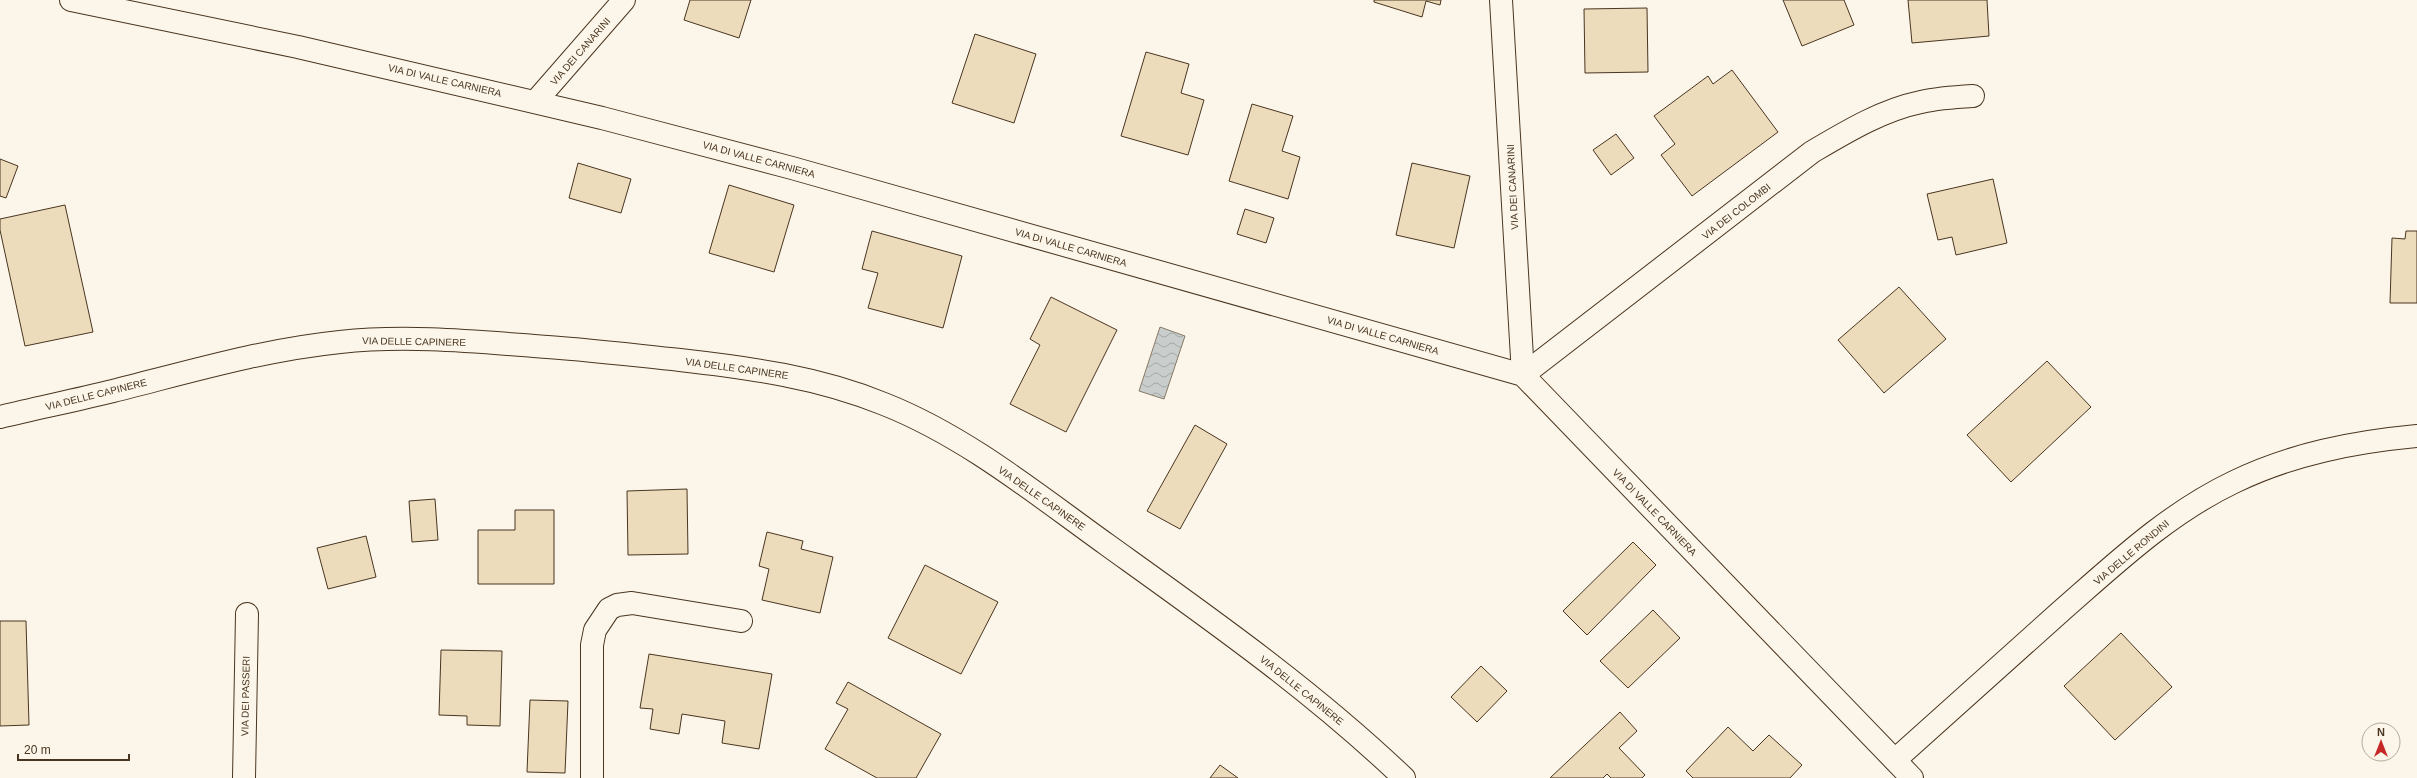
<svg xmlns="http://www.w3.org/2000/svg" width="2417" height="778" font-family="Helvetica,sans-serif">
<defs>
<pattern id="water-waves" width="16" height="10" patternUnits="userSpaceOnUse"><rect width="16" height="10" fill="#c9cecd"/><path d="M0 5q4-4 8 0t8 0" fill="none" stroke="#a5a8a6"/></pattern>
</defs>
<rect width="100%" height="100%" fill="#fbf6e9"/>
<polygon fill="url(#water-waves)" stroke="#887966" points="1160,327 1185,336 1164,399 1139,391"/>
<g fill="#ecdcbc" stroke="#4a3520">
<polygon points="690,0 751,0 739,38 684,20"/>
<polygon points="1374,0 1441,0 1440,5 1426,1 1422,17 1374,2"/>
<polygon points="1783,0 1844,0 1854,25 1802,46"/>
<polygon points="1908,0 1987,0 1989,36 1912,43"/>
<polygon points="1647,8 1648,72 1585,73 1584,9"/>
<polygon points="975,34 1036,54 1014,123 952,103"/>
<polygon points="1146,52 1189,64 1181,93 1204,100 1188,155 1121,136"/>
<polygon points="1732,70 1778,132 1692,196 1661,155 1675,144 1654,116 1708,76 1713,84"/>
<polygon points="1252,104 1293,116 1282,151 1300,157 1288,199 1229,181"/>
<polygon points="1616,134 1634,158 1611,175 1593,150"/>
<polygon points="0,159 18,166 6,198 0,196"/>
<polygon points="578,163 631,179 621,213 569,198"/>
<polygon points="1412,163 1470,176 1454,248 1396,235"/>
<polygon points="1993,179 2007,243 1956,255 1952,237 1938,240 1927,194"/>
<polygon points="729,185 794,205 774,272 709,253"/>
<polygon points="65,205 93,332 25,346 0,230 0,219"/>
<polygon points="1245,209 1274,218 1266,243 1237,234"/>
<polygon points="872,231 962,256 943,328 868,308 878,273 862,269"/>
<polygon points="2406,231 2417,231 2417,303 2390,303 2392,238 2405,239"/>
<polygon points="1899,287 1946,339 1884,393 1838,340"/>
<polygon points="1051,297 1117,330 1066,432 1010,404 1040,345 1030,339"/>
<polygon points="2047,361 2091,407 2011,482 1967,435"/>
<polygon points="1195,425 1227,444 1180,529 1147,511"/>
<polygon points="687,489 688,554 628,555 627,491"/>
<polygon points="435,499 438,540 412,542 409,501"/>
<polygon points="515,510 554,510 554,584 478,584 478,530 515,530"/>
<polygon points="767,532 803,541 801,549 833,557 820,613 762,600 769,569 759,566"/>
<polygon points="366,536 376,577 328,589 317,548"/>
<polygon points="1633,542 1656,565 1587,635 1563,611"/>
<polygon points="925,565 998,602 961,674 888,638"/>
<polygon points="1653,610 1680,638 1628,688 1600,661"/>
<polygon points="0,621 26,621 29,725 0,726"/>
<polygon points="2121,633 2172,687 2115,740 2064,686"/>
<polygon points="441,650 502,651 500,726 467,725 467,716 439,715"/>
<polygon points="649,654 772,674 759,749 722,743 725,721 682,714 679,734 650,729 653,709 640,708"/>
<polygon points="1481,666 1507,691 1477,722 1451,697"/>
<polygon points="848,682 941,734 916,778 877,778 825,749 848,709 836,703"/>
<polygon points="530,700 568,701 565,773 527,772"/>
<polygon points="1620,712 1637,731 1619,748 1645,775 1642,778 1611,778 1607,774 1603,778 1550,778"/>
<polygon points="1728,727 1753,751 1769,735 1802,765 1790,778 1693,778 1686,771"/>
<polygon points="1220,765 1238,778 1210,778"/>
</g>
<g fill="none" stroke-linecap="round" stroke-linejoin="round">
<g stroke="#4a3520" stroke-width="24">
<g id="minor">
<polyline points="71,0 298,47 602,118 792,168 1523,375 1912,778"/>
<polyline points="1501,0 1523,375"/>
<polyline points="536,101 624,0"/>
<path d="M1523,375L1812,152C1846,132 1882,110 1921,102C1938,98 1955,97 1973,96"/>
<path d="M0,417C38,408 76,400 113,391C189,372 262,350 340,342C404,335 470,341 534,346C583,349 631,355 680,360C750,368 818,377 884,404C965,436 1035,493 1106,544C1209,618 1312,690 1404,778"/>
<path d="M1895,760C1950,711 2005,662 2060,612C2115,564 2167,514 2234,482C2292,454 2353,442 2417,436"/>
<polyline points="244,778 247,614"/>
<polyline points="592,778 592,645 595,630 609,609 617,605 632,603 741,621"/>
</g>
</g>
<use href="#minor" stroke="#fbf6e9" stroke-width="22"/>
</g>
<g text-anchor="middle" stroke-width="3" stroke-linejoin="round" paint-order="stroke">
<g font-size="10" fill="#4a3520" stroke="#fbf6e9">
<text transform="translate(580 51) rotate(-49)" y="4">VIA DEI CANARINI</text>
<text transform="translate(445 80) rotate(13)" y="4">VIA DI VALLE CARNIERA</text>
<text transform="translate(759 159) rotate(15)" y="4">VIA DI VALLE CARNIERA</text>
<text transform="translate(1512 187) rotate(-93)" y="4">VIA DEI CANARINI</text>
<text transform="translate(1736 211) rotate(-38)" y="4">VIA DEI COLOMBI</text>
<text transform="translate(1071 247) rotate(16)" y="4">VIA DI VALLE CARNIERA</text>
<text transform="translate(1383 335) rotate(16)" y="4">VIA DI VALLE CARNIERA</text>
<text transform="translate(414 341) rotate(1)" y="4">VIA DELLE CAPINERE</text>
<text transform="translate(737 368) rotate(8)" y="4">VIA DELLE CAPINERE</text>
<text transform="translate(96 394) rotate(-14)" y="4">VIA DELLE CAPINERE</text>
<text transform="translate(1042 498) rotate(35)" y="4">VIA DELLE CAPINERE</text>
<text transform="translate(1655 512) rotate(46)" y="4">VIA DI VALLE CARNIERA</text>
<text transform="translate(2131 552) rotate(-40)" y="4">VIA DELLE RONDINI</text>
<text transform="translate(1302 690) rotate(39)" y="4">VIA DELLE CAPINERE</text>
<text transform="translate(245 696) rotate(-89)" y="4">VIA DEI PASSERI</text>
</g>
</g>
<g transform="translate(2381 742)"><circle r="19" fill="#fbf6e9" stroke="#b4a999"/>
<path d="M0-3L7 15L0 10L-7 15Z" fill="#c62828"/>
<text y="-6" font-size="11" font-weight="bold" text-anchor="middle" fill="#4a3520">N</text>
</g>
<path d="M18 754v6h111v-6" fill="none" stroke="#4a3520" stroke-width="2"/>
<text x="24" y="754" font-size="12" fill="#4a3520" stroke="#fbf6e9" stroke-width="3" paint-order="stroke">20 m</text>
</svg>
